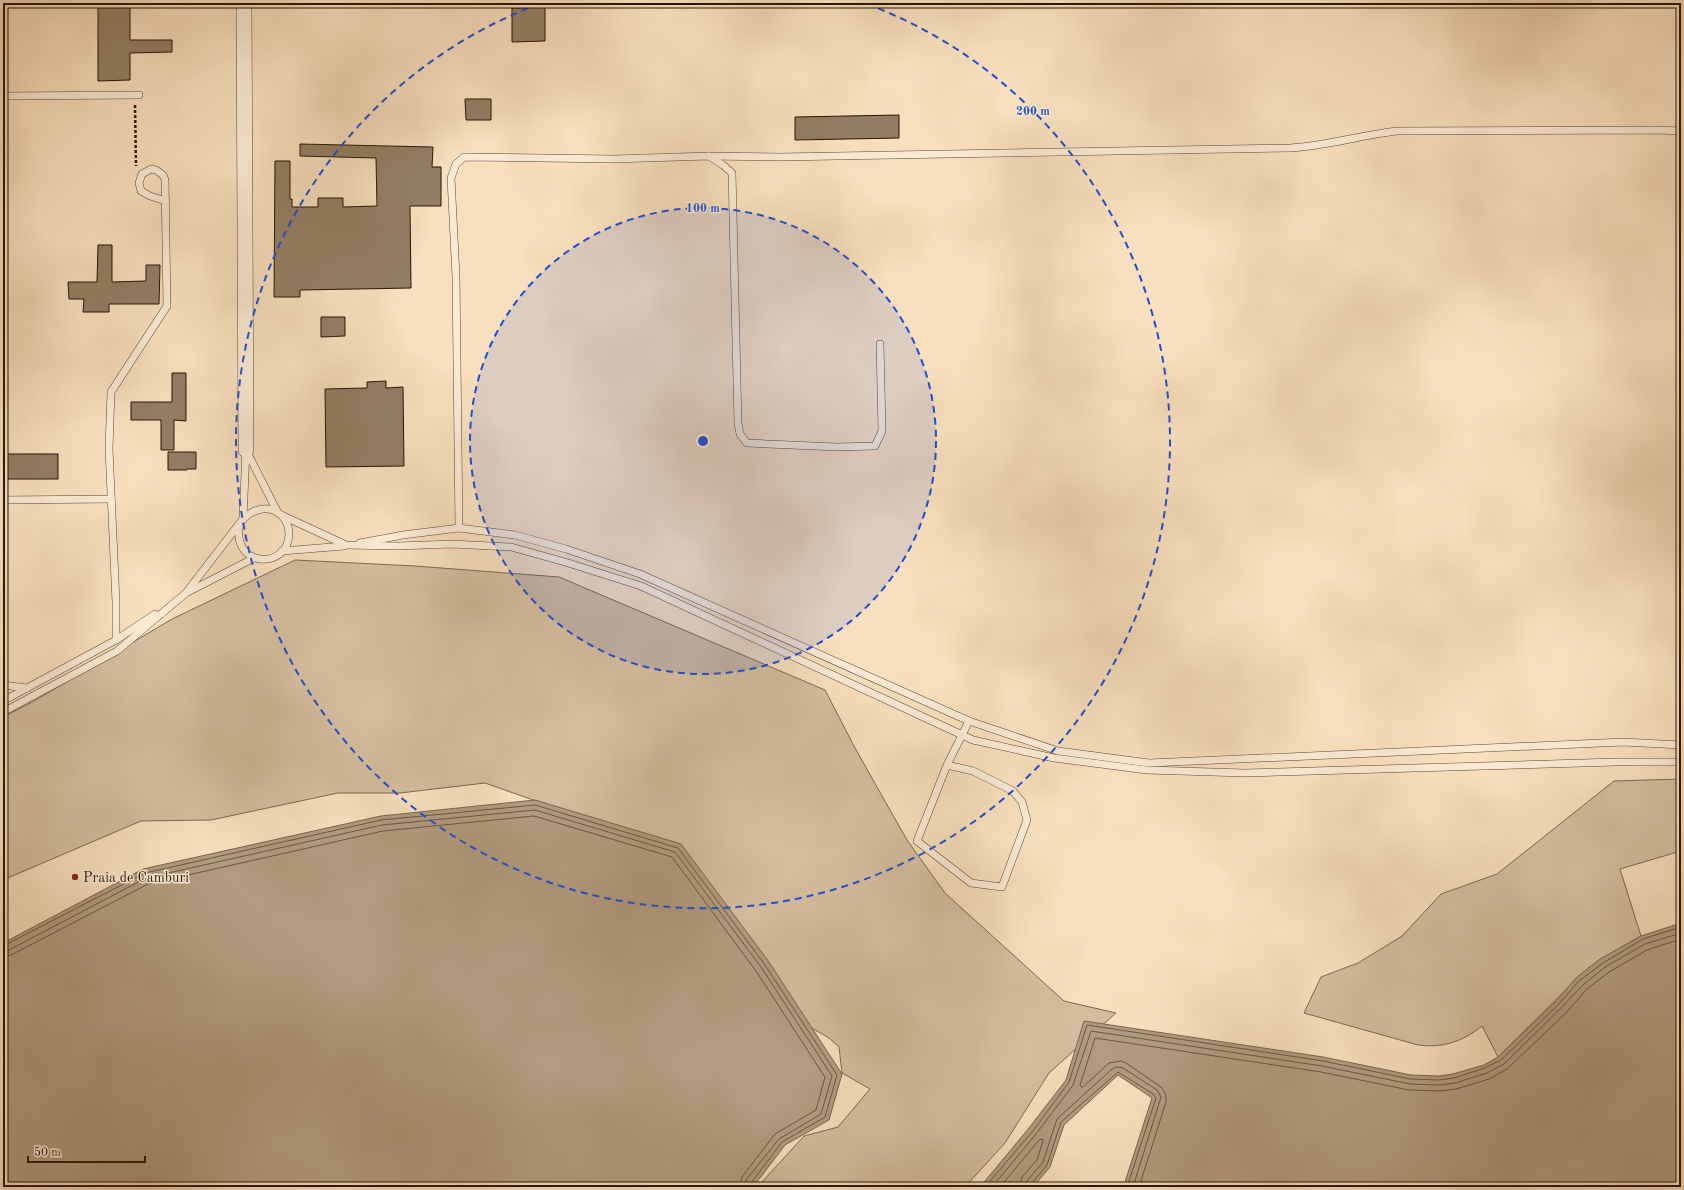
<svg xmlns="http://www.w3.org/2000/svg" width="1684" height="1190" font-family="'Old Standard TT',serif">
<rect width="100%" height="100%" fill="#f8dfbd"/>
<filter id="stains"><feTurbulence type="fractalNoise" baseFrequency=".005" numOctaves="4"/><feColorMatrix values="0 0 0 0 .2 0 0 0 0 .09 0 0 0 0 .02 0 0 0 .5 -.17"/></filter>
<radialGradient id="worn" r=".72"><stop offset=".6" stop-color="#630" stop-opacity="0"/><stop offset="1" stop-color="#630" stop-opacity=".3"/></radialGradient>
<g fill="#d4bd9e" stroke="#7d6951">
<polygon points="295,560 415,566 559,577 825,690 855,748 907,840 945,893 1064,1001 1116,1013 1049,1073 1005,1143 965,1187 760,1187 762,1182 804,1136 838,1127 870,1089 842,1073 839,1047 829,1038 798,1020 671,856 620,826 550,806 485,783 400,793 338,793 211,820 141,821 3,880 3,717 34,701 172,619"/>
<path d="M1681,779V851L1620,869L1641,936L1613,952L1588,968L1498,1057L1482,1026C1462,1042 1443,1048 1418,1045L1304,1013L1321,977L1358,963L1402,936L1441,894L1497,874L1614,781Z"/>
</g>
<g fill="#b19a7e" stroke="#79654d">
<polygon points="535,800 681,844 769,962 842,1074 829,1120 785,1145 753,1187 3,1187 3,943 143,869 381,816"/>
<polygon points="1681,923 1681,1187 1122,1187 1125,1182 1152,1098 1118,1075 1064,1125 1050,1167 1033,1187 980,1187 1029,1128 1066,1080 1084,1021 1323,1057 1411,1075 1439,1076 1453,1074 1484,1065 1498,1057 1555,1002 1576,978 1600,959 1641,936"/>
</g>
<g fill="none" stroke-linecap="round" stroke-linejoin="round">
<g stroke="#6c5841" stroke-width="1">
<polyline points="3,946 145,873 381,820 535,805 678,848 765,965 837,1075 825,1117 782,1142 751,1183 750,1187"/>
<polyline points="3,951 9,950 146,878 382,825 535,810 675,852 761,967 832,1076 821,1114 779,1139 746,1180 745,1187"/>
<polyline points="3,957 11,955 148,884 383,831 534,816 672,857 756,971 825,1077 816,1110 775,1134 742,1177 739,1187"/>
<polyline points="985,1187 1033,1131 1069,1082 1087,1025 1323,1061 1410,1079 1439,1080 1454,1078 1485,1068 1501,1060 1558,1005 1579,981 1603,963 1643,939 1681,927"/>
<polyline points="992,1187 1036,1134 1073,1085 1091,1031 1322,1066 1410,1084 1439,1085 1455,1083 1487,1073 1504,1064 1561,1008 1583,985 1605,967 1645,944 1681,933"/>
<polyline points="1000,1187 1039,1140 1042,1139 1043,1141 1037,1160 1022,1177 1019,1187"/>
<polyline points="1026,1187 1027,1181 1043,1162 1057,1119 1112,1069 1117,1067 1123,1068 1157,1090 1161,1097 1133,1187"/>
<polyline points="1031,1187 1032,1183 1047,1165 1061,1122 1118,1072 1153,1094 1156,1098 1127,1187"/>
<polyline points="1139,1187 1166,1102 1166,1095 1161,1087 1126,1063 1121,1061 1109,1063 1083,1087 1081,1087 1080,1085 1095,1038 1321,1072 1409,1090 1440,1091 1456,1089 1489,1079 1507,1069 1566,1013 1587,989 1609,972 1647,950 1681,939"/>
</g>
</g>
<g fill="#937e64" stroke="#261504">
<polygon points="98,3 130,3 130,40 172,40 172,52 130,53 130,80 98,81"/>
<polygon points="545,7 545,41 512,42 512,8"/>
<polygon points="465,99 491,99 491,120 466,120"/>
<polygon points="899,115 899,138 795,140 795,117"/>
<polygon points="300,144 433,147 432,167 441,167 441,206 410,206 411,288 300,290 300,297 274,297 275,161 290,161 290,199 292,199 292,207 318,207 318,198 343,198 343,207 377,206 376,158 300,156"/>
<polygon points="98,245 112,245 112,282 146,281 146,265 160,265 159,304 109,304 109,312 83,312 84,299 69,299 68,282 97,282"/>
<polygon points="321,317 345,317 345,336 321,337"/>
<polygon points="172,373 186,373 186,421 174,420 174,450 161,450 161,420 131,420 131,402 172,402"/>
<polygon points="386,381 386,388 403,387 404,466 326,467 325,389 367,388 367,382"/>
<polygon points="168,452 196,452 196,469 187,469 187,470 168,470"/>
<rect x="3" y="454" width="55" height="25"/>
</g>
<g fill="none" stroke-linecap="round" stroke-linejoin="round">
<g stroke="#5a4832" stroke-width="8">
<g id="lane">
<polyline points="3,96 139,95"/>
<path d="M709,156L781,157L1290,148C1326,146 1361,135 1397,131L1658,130L1681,131"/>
<polyline points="246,450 278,513"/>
<polyline points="3,500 111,499"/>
<polyline points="281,515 346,545 398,546 452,544 511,547 565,562 641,586 973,740 1054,758 1147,770 1245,773 1616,762 1681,762"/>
<polyline points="243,519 246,450"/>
<polyline points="459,528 456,277 451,178 456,164 464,157 614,159 709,156 723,165 732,173 738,423 740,434 747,443 837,447 875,446 882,431 880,344"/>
<polyline points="360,543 403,535 459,528 515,535 566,549 640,574 969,721 1058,751 1149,763 1623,742 1681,745"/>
<polyline points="282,551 344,546"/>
<polyline points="188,592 254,558"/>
<polyline points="116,640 116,602 109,449 111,392 167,306 165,180 163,175 156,170 151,169 142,174 139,183 141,191 150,196 166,201"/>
<polyline points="3,685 27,688"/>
<polyline points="3,701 116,640 155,614"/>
<path d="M3,712L117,651L186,593L243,519C254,508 271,504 283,517C287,522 289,528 289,534C288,571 230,567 240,524"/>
<polyline points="947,765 973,771 1013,791 1022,802 1027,820 1002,887 971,883 917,841 947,765 969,721"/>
</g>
</g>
<g stroke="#5a4832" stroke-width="16">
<polyline id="street" points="244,3 246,450"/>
</g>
<polyline stroke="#261504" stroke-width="2.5" stroke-dasharray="3 2" stroke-linecap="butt" points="135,105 136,166"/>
<use href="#lane" stroke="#faead4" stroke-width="7"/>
<use href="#street" stroke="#faead4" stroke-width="15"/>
</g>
<circle cx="703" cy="441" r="233" fill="#1d4ed8" fill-opacity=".12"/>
<g fill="none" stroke="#1d4ed8" stroke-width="2" stroke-dasharray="7 5">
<circle cx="703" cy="441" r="233"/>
<path d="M867 4A467 467 0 1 1 539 4"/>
</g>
<circle fill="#8f2418" stroke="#faead4" stroke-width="1.5" cx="75" cy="877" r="4"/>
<g text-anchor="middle" stroke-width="3" stroke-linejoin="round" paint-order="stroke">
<g font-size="14" fill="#261504" stroke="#faead4" text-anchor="start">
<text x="83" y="882">Praia de Camburi</text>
</g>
</g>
<circle cx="703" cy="441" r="6" fill="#1d4ed8" stroke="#faead4" stroke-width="2"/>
<g font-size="12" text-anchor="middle" font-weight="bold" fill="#1d4ed8" stroke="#faead4" stroke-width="3" stroke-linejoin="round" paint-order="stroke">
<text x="1033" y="115">200 m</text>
<text x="703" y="212">100 m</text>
</g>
<rect width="1684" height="1190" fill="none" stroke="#f8dfbd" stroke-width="16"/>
<rect x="4" y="4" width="1676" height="1182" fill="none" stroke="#261504" stroke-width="2"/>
<rect x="8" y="8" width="1668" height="1174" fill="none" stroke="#261504"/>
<path d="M28 1156v6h117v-6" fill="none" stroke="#261504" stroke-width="2"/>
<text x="34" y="1156" font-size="12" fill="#261504" stroke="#faead4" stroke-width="3" paint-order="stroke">50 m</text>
<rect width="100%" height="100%" filter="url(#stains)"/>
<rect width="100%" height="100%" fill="url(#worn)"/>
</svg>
